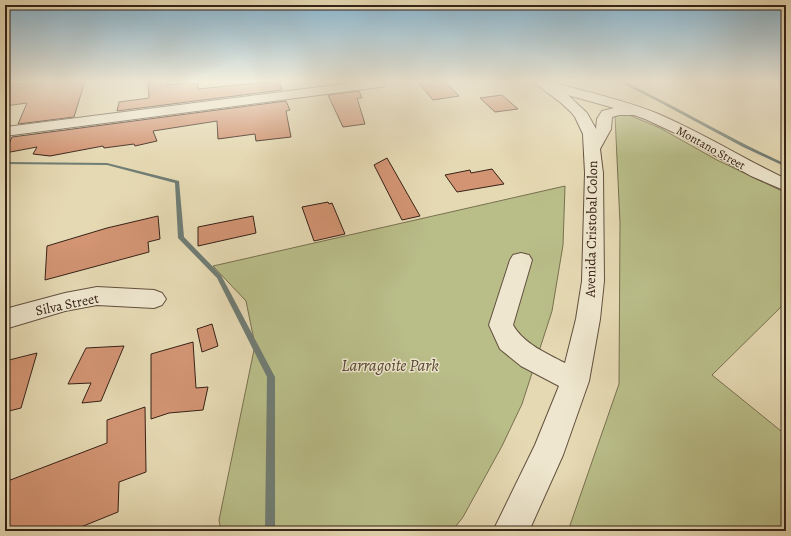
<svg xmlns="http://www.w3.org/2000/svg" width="791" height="536" font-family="Alegreya,serif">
<rect width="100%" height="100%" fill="#e5d9b3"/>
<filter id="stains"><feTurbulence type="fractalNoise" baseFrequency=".005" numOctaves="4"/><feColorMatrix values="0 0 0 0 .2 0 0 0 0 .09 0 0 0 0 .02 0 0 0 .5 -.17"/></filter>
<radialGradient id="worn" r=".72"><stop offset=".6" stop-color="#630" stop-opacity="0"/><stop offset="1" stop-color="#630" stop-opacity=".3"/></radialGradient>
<g fill="#b9be89" stroke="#787050">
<polygon points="615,115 629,115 660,128 717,160 786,193 786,302 712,375 786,435 786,531 568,531 619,384 620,223"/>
<polygon points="565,186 563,245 552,311 522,404 502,446 463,517 452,531 221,531 219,520 255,345 246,301 213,266"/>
</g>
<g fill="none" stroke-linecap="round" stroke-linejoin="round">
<g fill="#707d74" fill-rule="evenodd">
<path d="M618,81H623C678,107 730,139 786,164V167L743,147L661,103Z"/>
<polygon points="5,162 107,163 179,181 184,237 221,275 275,377 275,531 265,531 267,377 217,278 178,238 175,183 107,165 5,164"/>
</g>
</g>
<g fill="#d29473" stroke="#372217">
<polygon points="44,81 85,81 74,117 18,124 27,103 5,106 5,85"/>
<polygon points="148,81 167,81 167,85 193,82 193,84 198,84 198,89 279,81 282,90 117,111 119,102 149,98"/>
<polygon points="417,81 444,81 459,96 433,100"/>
<polygon points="359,91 362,98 357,98 365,124 343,127 328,95"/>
<polygon points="502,95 518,109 495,112 480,98"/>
<polygon points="286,101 290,110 286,111 291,137 256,141 255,134 218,139 217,121 153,131 157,141 135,146 134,144 104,148 103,146 50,156 33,154 37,147 5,153 12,137"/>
<polygon points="387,158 420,216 402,220 374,165"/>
<polygon points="492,169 504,184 457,192 445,175 470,170 471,173"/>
<polygon points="328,202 329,204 332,203 345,234 314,241 302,207"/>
<polygon points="158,216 160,239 148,242 149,252 45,280 47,246 107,228"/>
<polygon points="253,216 256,233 198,246 198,227"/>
<polygon points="212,324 218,346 202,352 197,329"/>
<polygon points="193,342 196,388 208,387 203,410 169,413 151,419 151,354"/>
<polygon points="124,346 101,401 82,403 91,383 68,384 86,348"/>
<polygon points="37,353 21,408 5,412 5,361"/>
<polygon points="145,407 146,472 119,482 118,512 71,531 5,531 5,482 107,443 107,420"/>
</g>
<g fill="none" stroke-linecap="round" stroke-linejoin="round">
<g stroke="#62503e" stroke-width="2">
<g id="minor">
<polygon points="367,81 385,81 386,83 384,86 380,87 5,136 6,127"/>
<path d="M532,81H546L551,84L554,83C588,92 623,100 656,113C701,132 742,158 786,179V191L751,176L675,133L645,119L634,115H619L612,117L611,129L600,149L603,173L604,281L600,319L589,381L563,455L529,531H493L535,445L559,386L521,366L500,349L489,325L510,260L513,255L521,253L529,255L532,260L513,325C524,344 546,353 565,363L576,319L582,281L585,173L583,134L575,117L571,112L560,102ZM568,95L614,108L602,111L597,119L596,129L587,113Z"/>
<polygon points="97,287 154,290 162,293 166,299 162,305 154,308 97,305 65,311 5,329 5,309 65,293"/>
</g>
</g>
<use href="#minor" fill="#eee6ce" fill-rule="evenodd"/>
</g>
<linearGradient id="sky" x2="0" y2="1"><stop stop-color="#87b6d2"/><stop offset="0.52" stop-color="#f3eedd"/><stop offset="1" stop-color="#f3eedd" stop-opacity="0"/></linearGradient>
<rect width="791" height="156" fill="url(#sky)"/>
<g text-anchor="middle" stroke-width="3" stroke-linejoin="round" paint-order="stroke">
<g font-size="12" fill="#372217" stroke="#eee6ce">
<text transform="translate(711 148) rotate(29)" y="4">Montano Street</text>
</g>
<g font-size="14" fill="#372217" stroke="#eee6ce">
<text transform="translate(591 229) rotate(-89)" y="5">Avenida Cristobal Colon</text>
<text transform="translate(67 304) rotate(-12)" y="5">Silva Street</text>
</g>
<g font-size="17" font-style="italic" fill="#584934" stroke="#eee6ce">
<text x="390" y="371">Larragoite Park</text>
</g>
</g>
<rect width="791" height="536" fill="none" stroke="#e5d9b3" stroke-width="20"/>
<rect x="6" y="6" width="779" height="524" fill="none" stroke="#372217" stroke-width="2"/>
<rect x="10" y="10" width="771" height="516" fill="none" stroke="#372217"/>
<rect width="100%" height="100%" filter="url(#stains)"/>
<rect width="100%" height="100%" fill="url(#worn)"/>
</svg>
